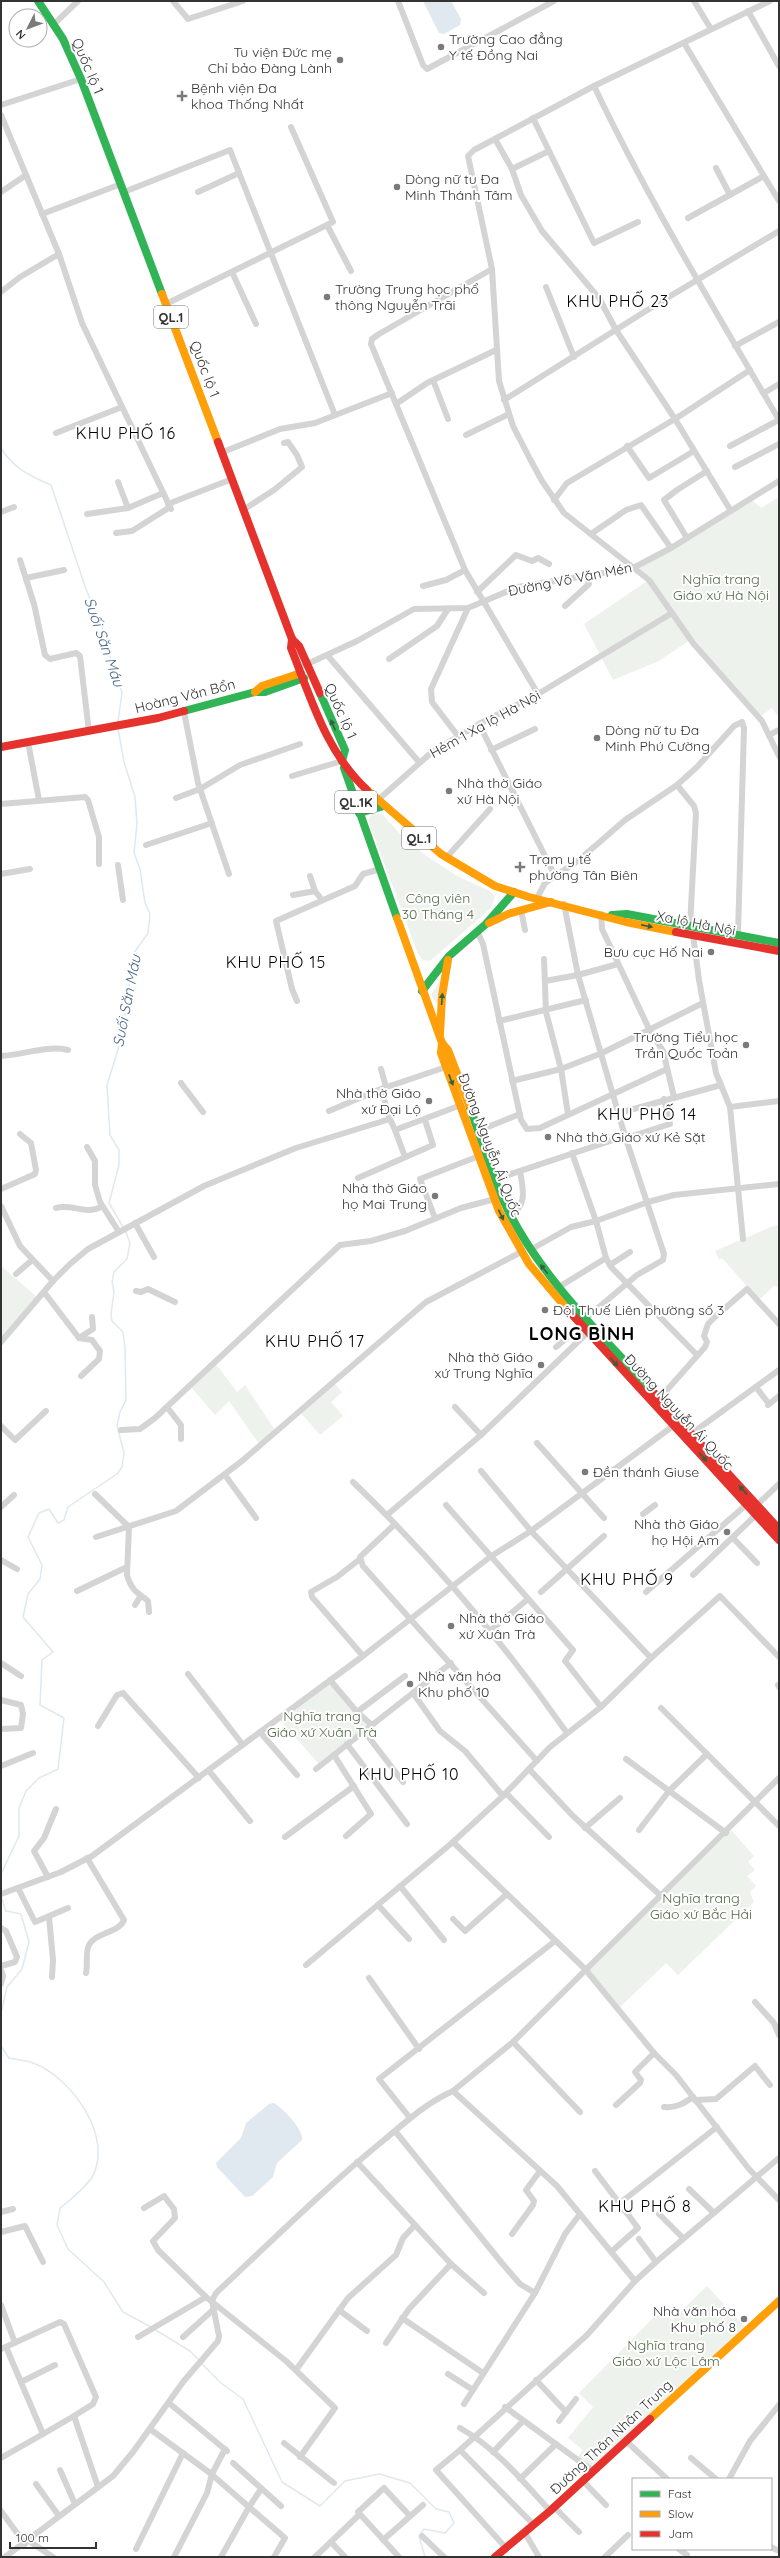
<svg xmlns="http://www.w3.org/2000/svg" width="780" height="2558" font-family="Quicksand,sans-serif">
<rect width="100%" height="100%" fill="#fff"/>
<g fill="#eef2ec">
<polygon points="779,497 779,718 772,708 761,716 693,638 659,661 613,680 584,624 650,579 637,568 752,500 761,508"/>
<polygon points="372,814 382,814 403,837 428,857 457,876 490,891 495,897 491,908 430,961 423,960 418,954 368,820"/>
<polygon points="443,975 437,1005 431,995"/>
<polygon points="779,1225 779,1287 774,1286 759,1300 722,1258 719,1260 715,1251 773,1226"/>
<polygon points="1,1266 37,1297 1,1339"/>
<polygon points="216,1364 237,1392 245,1385 275,1430 259,1444 229,1401 215,1415 191,1387"/>
<polygon points="335,1384 342,1392 331,1402 343,1416 320,1435 301,1413"/>
<polygon points="330,1683 369,1725 319,1764 280,1720"/>
<polygon points="731,1830 754,1856 748,1862 755,1870 747,1876 756,1886 750,1892 754,1902 678,1975 666,1963 620,2007 588,1970"/>
<polygon points="707,2286 746,2328 593,2467 577,2458 583,2450 568,2438 593,2407 579,2393 662,2309 672,2320"/>
</g>
<g fill="#e0e8f0">
<polygon points="423,1 451,1 461,19 460,25 444,34 439,33"/>
<path d="M274,2103C283,2108 304,2130 302,2140L277,2163L273,2177L252,2196L245,2197L217,2167L216,2163L241,2138L246,2123L269,2104Z"/>
</g>
<g fill="none" stroke-linecap="round" stroke-linejoin="round">
<g stroke="#e0e8f0" stroke-width="1.5">
<path d="M1,448C13,468 30,476 51,485L86,589L103,630L116,679L122,692L118,722"/>
<polyline points="118,728 124,762 135,797 137,824 134,853 140,869 145,903 150,914 148,933 134,953 121,1040 107,1085 110,1135 119,1150 119,1165 109,1203 123,1227"/>
<polyline points="1,1874 19,1836 19,1808 26,1791 39,1778 58,1769 64,1718 40,1705 42,1660 53,1652 23,1617 28,1594 40,1579 42,1565 28,1537 39,1513 49,1509 58,1523 64,1520 68,1507 117,1474 122,1467 124,1453 117,1426 120,1412 126,1400 125,1348 123,1332 112,1321 111,1314 114,1292 112,1282 114,1272 127,1259 130,1243 125,1230"/>
<polyline points="1,1896 6,1911 21,1914 29,1942 22,1969 7,1987 1,2013"/>
<path d="M1,2046L9,2058C17,2060 26,2060 33,2063C69,2076 110,2131 95,2171C92,2182 69,2201 60,2208L57,2225L68,2249L104,2282L123,2312L151,2327"/>
<polyline points="154,2329 190,2351 199,2360"/>
<polyline points="201,2363 221,2383 243,2399 282,2482 320,2506 345,2481 379,2474 410,2483 436,2509 449,2512 454,2523 445,2533 424,2529 419,2536 425,2557"/>
</g>
<g stroke="#d4d4d4" stroke-width="6">
<polyline points="173,1 188,19 243,1"/>
<polyline points="398,1 423,65 427,69 554,1"/>
<polyline points="694,1 711,29"/>
<polyline points="770,1 594,86 474,150 468,156 492,269 499,381 513,426 530,459 542,481 564,513 649,580 693,643 762,721 779,756"/>
<polyline points="748,11 779,66"/>
<polyline points="54,24 78,1"/>
<polyline points="684,43 779,201"/>
<path d="M594,86C649,201 715,310 779,420"/>
<polyline points="1,105 81,79"/>
<polyline points="1,115 59,254 82,323 171,509"/>
<polyline points="533,118 594,243 638,222"/>
<polyline points="495,139 512,169 521,195 542,231 599,298 616,330 675,419 731,511"/>
<polyline points="716,168 730,195"/>
<polyline points="512,169 549,151"/>
<polyline points="1,192 26,175"/>
<polyline points="124,192 230,150 335,415"/>
<polyline points="198,192 239,173"/>
<polyline points="42,214 121,184"/>
<polyline points="688,218 764,176"/>
<polyline points="327,225 351,271"/>
<polyline points="492,269 379,334 372,339 371,344 465,570 538,694"/>
<polyline points="232,272 256,324"/>
<polyline points="546,287 574,357"/>
<polyline points="1,292 20,277 59,254"/>
<polyline points="166,304 333,222 291,127"/>
<polyline points="735,346 779,322"/>
<polyline points="433,380 448,419"/>
<polyline points="764,393 779,384"/>
<polyline points="504,400 657,304 779,231"/>
<polyline points="396,404 427,383 496,350"/>
<polyline points="56,433 122,407"/>
<polyline points="466,435 509,414"/>
<polyline points="627,446 649,478 694,451"/>
<polyline points="730,446 779,420"/>
<polyline points="223,452 280,429 315,423 392,393"/>
<polyline points="735,467 779,444"/>
<polyline points="118,482 128,508"/>
<polyline points="554,500 567,483 675,419 750,370"/>
<polyline points="168,504 232,479"/>
<polyline points="243,510 274,490 302,467 297,455 288,442 284,443"/>
<polyline points="1,512 14,507"/>
<polyline points="87,514 128,508 163,493"/>
<polyline points="116,533 132,531 170,507"/>
<polyline points="591,534 626,510 641,505 671,548"/>
<polyline points="687,538 664,500 677,490 707,471"/>
<polyline points="20,560 34,604 45,655 50,659 76,653 80,656 89,732"/>
<polyline points="26,578 64,570"/>
<polyline points="423,586 446,580 465,570"/>
<polyline points="477,592 516,555 532,561 538,558 549,564"/>
<polyline points="565,606 589,584 587,576"/>
<polyline points="328,656 419,762"/>
<polyline points="389,659 437,626 448,609"/>
<polyline points="305,665 357,641 414,609 468,608 518,587 633,568 671,548 779,481"/>
<polyline points="184,712 198,783 229,874"/>
<polyline points="479,724 555,876"/>
<polyline points="769,735 779,730"/>
<polyline points="458,736 432,702 431,689 468,608"/>
<polyline points="28,742 39,800"/>
<polyline points="491,750 535,729"/>
<polyline points="292,776 342,761"/>
<polyline points="677,785 694,806 696,813 690,926"/>
<polyline points="176,798 200,789 240,765 300,744"/>
<polyline points="378,800 432,752 479,724 538,694 672,613"/>
<polyline points="1,804 85,797 88,800 99,837 99,864"/>
<polyline points="146,845 212,823"/>
<polyline points="446,858 490,809"/>
<polyline points="118,865 123,900"/>
<polyline points="1,874 30,869"/>
<polyline points="310,876 315,891"/>
<polyline points="293,895 315,891 322,900"/>
<polyline points="537,898 545,883 579,860 625,820 677,785 697,767 734,726 742,722 744,728 738,934"/>
<polyline points="564,904 578,975 625,1136 664,1254 663,1260 637,1275 586,1318"/>
<polyline points="521,910 525,930"/>
<polyline points="601,914 602,929 650,1031 663,1051 674,1097"/>
<polyline points="477,931 483,944 521,1120 527,1129 540,1128 667,1069"/>
<polyline points="693,935 699,980 716,1073 730,1107 743,1239"/>
<polyline points="544,959 546,1012 561,1069 568,1114"/>
<polyline points="545,981 578,975 618,964"/>
<polyline points="297,1001 292,989 276,921 355,886 363,874 380,869"/>
<polyline points="499,1021 586,1000"/>
<path d="M1,1056C23,1055 46,1045 68,1050"/>
<polyline points="381,1069 386,1087"/>
<polyline points="512,1081 561,1069 602,1053 703,1003"/>
<polyline points="181,1083 203,1112"/>
<polyline points="381,1089 390,1119"/>
<polyline points="730,1107 779,1101"/>
<polyline points="329,1111 381,1089 446,1067"/>
<polyline points="619,1113 721,1085"/>
<polyline points="395,1130 405,1157"/>
<polyline points="478,1131 520,1114"/>
<polyline points="626,1138 670,1124 664,1099"/>
<polyline points="87,1147 95,1161 95,1185 100,1202 119,1232"/>
<polyline points="572,1153 596,1221 606,1258 611,1267 697,1355"/>
<polyline points="358,1178 433,1145 425,1120"/>
<polyline points="496,1179 625,1136"/>
<polyline points="1,1189 35,1174 36,1170 31,1143 20,1134"/>
<polyline points="1,1206 20,1246 53,1281"/>
<path d="M56,1208C71,1203 88,1216 102,1206"/>
<path d="M510,1215C528,1205 523,1189 520,1171"/>
<polyline points="435,1218 420,1179 479,1156"/>
<polyline points="135,1223 154,1257"/>
<polyline points="530,1250 571,1227 596,1221 648,1202 674,1195 779,1184"/>
<polyline points="610,1265 630,1252"/>
<polyline points="16,1274 32,1260"/>
<polyline points="559,1287 606,1258"/>
<polyline points="136,1291 141,1292 148,1289 175,1302"/>
<polyline points="44,1292 79,1338 92,1340 100,1351 99,1359 81,1376"/>
<polyline points="79,1338 93,1329 92,1317"/>
<polyline points="1,1342 53,1281 70,1264 88,1249 204,1186 296,1148 390,1119 395,1130 461,1105"/>
<polyline points="556,1347 581,1326"/>
<polyline points="756,1387 769,1404"/>
<polyline points="659,1399 705,1347 707,1342 704,1336 708,1324 715,1317 747,1289 779,1324"/>
<polyline points="768,1405 779,1396"/>
<polyline points="167,1407 181,1425 181,1439"/>
<polyline points="455,1407 481,1435"/>
<polyline points="1,1426 15,1440 46,1411"/>
<polyline points="121,1430 140,1429 155,1418 340,1245 371,1241 405,1231 461,1208 495,1199"/>
<polyline points="691,1434 779,1370"/>
<polyline points="537,1443 604,1518"/>
<polyline points="481,1471 531,1531 651,1658"/>
<polyline points="225,1475 256,1518"/>
<path d="M353,1482C432,1558 504,1643 567,1733"/>
<path d="M95,1494L129,1527L127,1575C131,1590 138,1593 148,1601L149,1612"/>
<polyline points="446,1505 573,1650 565,1661 601,1707"/>
<polyline points="757,1505 779,1484"/>
<polyline points="1,1507 14,1495"/>
<polyline points="643,1514 655,1505"/>
<polyline points="387,1515 481,1435 587,1333"/>
<polyline points="395,1524 360,1557 363,1566 537,1761"/>
<polyline points="96,1537 176,1511 242,1461 426,1302 521,1252"/>
<polyline points="733,1538 757,1563"/>
<polyline points="360,1559 337,1577 311,1592 312,1597 363,1656"/>
<polyline points="1,1560 17,1569"/>
<polyline points="693,1575 756,1515"/>
<polyline points="77,1591 127,1567"/>
<polyline points="541,1592 604,1536"/>
<polyline points="646,1592 746,1505"/>
<polyline points="135,1605 140,1597"/>
<polyline points="490,1631 528,1599"/>
<polyline points="1,1663 21,1676"/>
<polyline points="188,1674 243,1745"/>
<polyline points="330,1680 357,1712 372,1725"/>
<polyline points="778,1685 779,1687"/>
<polyline points="413,1693 440,1731 465,1751 503,1796"/>
<polyline points="1,1700 21,1705 23,1714 21,1728 1,1729"/>
<polyline points="661,1708 779,1826"/>
<polyline points="357,1712 405,1676"/>
<polyline points="98,1726 117,1695 123,1693 199,1778"/>
<polyline points="364,1731 403,1782"/>
<polyline points="260,1732 297,1775"/>
<polyline points="347,1744 407,1824"/>
<polyline points="334,1755 371,1814 346,1836"/>
<polyline points="626,1759 726,1833"/>
<polyline points="1,1766 33,1753"/>
<polyline points="316,1769 451,1663"/>
<polyline points="529,1769 573,1816 661,1896"/>
<polyline points="209,1771 250,1821"/>
<polyline points="506,1793 549,1837"/>
<polyline points="585,1828 620,1798"/>
<polyline points="639,1830 669,1791 707,1754"/>
<polyline points="285,1837 354,1786"/>
<polyline points="453,1842 585,1969 654,2053 676,2075 749,2169 779,2200"/>
<polyline points="48,1877 34,1851 44,1838 56,1809"/>
<polyline points="400,1886 444,1940"/>
<polyline points="18,1888 35,1922 68,1908"/>
<polyline points="1,1894 61,1872 92,1856 363,1656 490,1557 531,1531 673,1426"/>
<polyline points="378,1905 409,1939"/>
<polyline points="49,1917 53,1960 52,1977"/>
<polyline points="453,1919 465,1931 507,1894"/>
<polyline points="1,1928 6,1931 17,1957 15,1962 1,1966"/>
<polyline points="306,1965 453,1842 503,1796 550,1747 601,1707 651,1658 720,1596 779,1657"/>
<polyline points="1,1970 3,1976 1,1984"/>
<path d="M86,1973C88,1965 85,1952 89,1945C96,1932 119,1933 124,1920L87,1858"/>
<polyline points="369,1978 419,2049"/>
<polyline points="755,2002 774,2023 779,2035"/>
<polyline points="513,2042 580,2112"/>
<polyline points="453,2091 513,2042 779,1778"/>
<polyline points="695,2100 716,2099 755,2066 770,2085"/>
<polyline points="616,2105 640,2083 641,2080 635,2072 654,2053"/>
<path d="M664,2107C676,2108 683,2104 693,2097"/>
<polyline points="410,2118 379,2079 555,1941"/>
<polyline points="395,2131 501,2262 520,2284 535,2293"/>
<polyline points="357,2162 451,2264 484,2293"/>
<polyline points="595,2171 638,2228 612,2251"/>
<polyline points="689,2189 714,2213"/>
<polyline points="620,2203 717,2127"/>
<polyline points="144,2208 164,2196 174,2209 175,2218 153,2241 158,2250 206,2297 286,2361 335,2408 300,2457"/>
<polyline points="1,2212 13,2209"/>
<polyline points="659,2214 683,2238"/>
<polyline points="1,2232 25,2226 43,2262"/>
<polyline points="512,2234 533,2205 534,2201 526,2190 540,2171"/>
<polyline points="639,2239 656,2262"/>
<polyline points="1,2305 15,2343"/>
<polyline points="339,2310 367,2331"/>
<polyline points="402,2318 483,2373"/>
<polyline points="138,2337 206,2297"/>
<polyline points="183,2337 214,2309"/>
<polyline points="386,2343 409,2309 451,2264"/>
<polyline points="6,2347 43,2434 74,2416 98,2487"/>
<polyline points="1,2349 60,2322 64,2324 96,2397 93,2404 74,2416"/>
<polyline points="296,2370 348,2298 396,2255 403,2238 415,2225"/>
<polyline points="448,2374 473,2390"/>
<polyline points="536,2380 566,2412"/>
<polyline points="21,2382 55,2365"/>
<polyline points="169,2403 227,2451"/>
<polyline points="464,2404 535,2293 565,2234 580,2214"/>
<polyline points="505,2407 593,2471"/>
<polyline points="559,2421 576,2399"/>
<path d="M460,2428C496,2448 523,2481 550,2511"/>
<polyline points="150,2429 210,2473 249,2507 221,2557"/>
<polyline points="626,2441 667,2479"/>
<polyline points="284,2443 334,2483"/>
<polyline points="460,2450 587,2335 635,2281 656,2262 779,2158"/>
<polyline points="493,2452 523,2421"/>
<polyline points="1,2458 43,2434"/>
<polyline points="691,2458 716,2479"/>
<polyline points="233,2463 281,2506"/>
<polyline points="60,2470 75,2504"/>
<polyline points="520,2479 556,2444"/>
<polyline points="729,2479 750,2441 779,2405"/>
<polyline points="583,2481 606,2505"/>
<polyline points="36,2484 59,2516"/>
<polyline points="261,2489 249,2507 285,2538 274,2557"/>
<polyline points="554,2507 579,2532"/>
<polyline points="1,2511 25,2544"/>
<polyline points="525,2533 539,2557"/>
<polyline points="422,2536 444,2557"/>
<polyline points="383,2540 423,2505"/>
<polyline points="29,2541 53,2557"/>
<polyline points="331,2542 345,2557"/>
<polyline points="771,2547 779,2551"/>
<polyline points="506,2548 436,2470 460,2450 534,2525"/>
<polyline points="136,2549 183,2453"/>
<polyline points="679,2549 687,2555"/>
<path d="M5,2557L113,2476L133,2452L183,2382L218,2341L219,2336L212,2301L216,2293C272,2241 326,2187 384,2140C407,2121 426,2103 453,2091L557,2186L635,2281"/>
<polyline points="174,2557 207,2493 212,2474 225,2449"/>
<polyline points="315,2557 359,2515"/>
<polyline points="399,2557 358,2512 384,2488 410,2516"/>
<polyline points="605,2557 628,2535"/>
</g>
<g stroke="#30b455" stroke-width="8">
<polyline points="38,1 63,39 81,79 162,294"/>
<polyline points="320,693 345,750 342,761"/>
<polyline points="184,711 255,692 265,692 304,678"/>
<polyline points="344,768 397,918"/>
<polyline points="359,813 384,806"/>
<polyline points="612,915 627,914 779,943"/>
<polyline points="422,991 449,956 486,924 514,892"/>
<path d="M469,1105C482,1140 494,1185 511,1216C546,1283 604,1337 654,1393"/>
</g>
<g stroke="#ff9f0a" stroke-width="8">
<polyline points="162,294 218,442"/>
<polyline points="255,692 262,686 301,673"/>
<polyline points="367,790 441,854 495,886 529,897 626,922 676,932"/>
<polyline points="397,918 442,1043 448,1050 469,1105"/>
<polyline points="489,923 508,914 551,902"/>
<polyline points="440,1034 442,996 448,960"/>
<polyline points="442,1043 441,1053 499,1211 529,1264 567,1309"/>
<polyline points="650,2419 779,2301"/>
</g>
<g stroke="#e5322d" stroke-width="8">
<polyline points="218,442 292,639 299,646 320,693"/>
<path d="M292,639L291,648C311,698 326,752 367,790"/>
<polyline points="1,747 158,718 184,711"/>
<polyline points="676,932 779,951"/>
<polyline points="567,1309 779,1540"/>
<polyline points="654,1393 779,1529"/>
<polyline points="495,2557 550,2511 650,2419"/>
</g>
</g>
<defs><path id="oneway-solid" d="M-6-.8H1V-3.2L6.5 0L1 3.2V.8H-6Z"/></defs>
<g fill="#32603f">
<use href="#oneway-solid" transform="translate(333 725) rotate(-114)"/>
<use href="#oneway-solid" transform="translate(647 926) rotate(11)"/>
<use href="#oneway-solid" transform="translate(442 999) rotate(-86)"/>
<use href="#oneway-solid" transform="translate(451 1080) rotate(69)"/>
<use href="#oneway-solid" transform="translate(501 1215) rotate(64)"/>
<use href="#oneway-solid" transform="translate(544 1269) rotate(-128)"/>
<use href="#oneway-solid" transform="translate(614 1362) rotate(47)"/>
<use href="#oneway-solid" transform="translate(703 1457) rotate(47)"/>
<use href="#oneway-solid" transform="translate(743 1490) rotate(-133)"/>
</g>
<g fill="#7a7a7a" stroke="#fff" stroke-width="1.5">
<circle cx="441" cy="47" r="4"/>
<circle cx="340" cy="60" r="4"/>
<path d="M180 90h4v4h4v4h-4v4h-4v-4h-4v-4h4z"/>
<circle cx="397" cy="187" r="4"/>
<circle cx="327" cy="297" r="4"/>
<circle cx="597" cy="738" r="4"/>
<circle cx="449" cy="791" r="4"/>
<path d="M518 861h4v4h4v4h-4v4h-4v-4h-4v-4h4z"/>
<circle cx="711" cy="952" r="4"/>
<circle cx="746" cy="1045" r="4"/>
<circle cx="429" cy="1101" r="4"/>
<circle cx="548" cy="1137" r="4"/>
<circle cx="435" cy="1196" r="4"/>
<circle cx="545" cy="1310" r="4"/>
<circle cx="541" cy="1365" r="4"/>
<circle cx="585" cy="1472" r="4"/>
<circle cx="727" cy="1532" r="4"/>
<circle cx="451" cy="1626" r="4"/>
<circle cx="410" cy="1684" r="4"/>
<circle cx="744" cy="2319" r="4"/>
</g>
<g text-anchor="middle" stroke-width="4" stroke-linejoin="round" paint-order="stroke">
<g fill="#fff" stroke="#707070" stroke-width="1">
<rect x="154" y="306" width="34" height="22" rx="3"/>
<rect x="335" y="791" width="42" height="22" rx="3"/>
<rect x="402" y="827" width="34" height="22" rx="3"/>
</g>
<g font-size="13" font-weight="bold" fill="#333">
<text x="171" y="322">QL.1</text>
<text x="356" y="807">QL.1K</text>
<text x="419" y="843">QL.1</text>
</g>
<g font-size="14" fill="#333" stroke="#fff" text-anchor="start">
<text x="449" y="44">Trường Cao đẳng<tspan x="449" dy="16">Y tế Đồng Nai</tspan></text>
<text x="332" y="57" text-anchor="end">Tu viện Đức mẹ<tspan x="332" dy="16">Chỉ bảo Đàng Lành</tspan></text>
<text x="191" y="93">Bệnh viện Đa<tspan x="191" dy="16">khoa Thống Nhất</tspan></text>
<text x="405" y="184">Dòng nữ tu Đa<tspan x="405" dy="16">Minh Thánh Tâm</tspan></text>
<text x="335" y="294">Trường Trung học phổ<tspan x="335" dy="16">thông Nguyễn Trãi</tspan></text>
<text x="605" y="735">Dòng nữ tu Đa<tspan x="605" dy="16">Minh Phú Cường</tspan></text>
<text x="457" y="788">Nhà thờ Giáo<tspan x="457" dy="16">xứ Hà Nội</tspan></text>
<text x="529" y="864">Trạm y tế<tspan x="529" dy="16">phường Tân Biên</tspan></text>
<text x="703" y="957" text-anchor="end">Bưu cục Hố Nai</text>
<text x="738" y="1042" text-anchor="end">Trường Tiểu học<tspan x="738" dy="16">Trần Quốc Toản</tspan></text>
<text x="421" y="1098" text-anchor="end">Nhà thờ Giáo<tspan x="421" dy="16">xứ Đại Lộ</tspan></text>
<text x="556" y="1142">Nhà thờ Giáo xứ Kẻ Sặt</text>
<text x="427" y="1193" text-anchor="end">Nhà thờ Giáo<tspan x="427" dy="16">họ Mai Trung</tspan></text>
<text x="553" y="1315">Đội Thuế Liên phường số 3</text>
<text x="533" y="1362" text-anchor="end">Nhà thờ Giáo<tspan x="533" dy="16">xứ Trung Nghĩa</tspan></text>
<text x="593" y="1477">Đền thánh Giuse</text>
<text x="719" y="1529" text-anchor="end">Nhà thờ Giáo<tspan x="719" dy="16">họ Hội Am</tspan></text>
<text x="459" y="1623">Nhà thờ Giáo<tspan x="459" dy="16">xứ Xuân Trà</tspan></text>
<text x="418" y="1681">Nhà văn hóa<tspan x="418" dy="16">Khu phố 10</tspan></text>
<text x="736" y="2316" text-anchor="end">Nhà văn hóa<tspan x="736" dy="16">Khu phố 8</tspan></text>
</g>
<g font-size="14" fill="#333" stroke="#fff">
<text transform="translate(88 66) rotate(67)" y="5">Quốc lộ 1</text>
<text transform="translate(205 369) rotate(69)" y="5">Quốc lộ 1</text>
<text transform="translate(570 579) rotate(-11)" y="5">Đường Võ Văn Mén</text>
<text transform="translate(185 696) rotate(-14)" y="5">Hoàng Văn Bổn</text>
<text transform="translate(341 711) rotate(66)" y="5">Quốc lộ 1</text>
<text transform="translate(485 724) rotate(-29)" y="5">Hẻm 1 Xa lộ Hà Nội</text>
<text transform="translate(696 923) rotate(11)" y="5">Xa lộ Hà Nội</text>
<text transform="translate(490 1145) rotate(69)" y="5">Đường Nguyễn Ái Quốc</text>
<text transform="translate(679 1412) rotate(47)" y="5">Đường Nguyễn Ái Quốc</text>
<text transform="translate(611 2437) rotate(-43)" y="5">Đường Thân Nhân Trung</text>
</g>
<g font-size="14" fill="#516a45" stroke="#fff">
<text x="721" y="584">Nghĩa trang<tspan x="721" dy="16">Giáo xứ Hà Nội</tspan></text>
<text x="438" y="903">Công viên<tspan x="438" dy="16">30 Tháng 4</tspan></text>
<text x="322" y="1721">Nghĩa trang<tspan x="322" dy="16">Giáo xứ Xuân Trà</tspan></text>
<text x="701" y="1903">Nghĩa trang<tspan x="701" dy="16">Giáo xứ Bắc Hải</tspan></text>
<text x="666" y="2350">Nghĩa trang<tspan x="666" dy="16">Giáo xứ Lộc Lâm</tspan></text>
</g>
<g font-size="15" font-style="italic" fill="#4a698c" stroke="#fff">
<text transform="translate(104 642) rotate(71)" y="5">Suối Săn Máu</text>
<text transform="translate(127 1001) rotate(-79)" y="5">Suối Săn Máu</text>
</g>
<g font-size="16" letter-spacing="1" fill="#000" stroke="#fff">
<text x="618" y="307">KHU PHỐ 23</text>
<text x="126" y="439">KHU PHỐ 16</text>
<text x="276" y="968">KHU PHỐ 15</text>
<text x="647" y="1120">KHU PHỐ 14</text>
<text x="315" y="1347">KHU PHỐ 17</text>
<text x="627" y="1585">KHU PHỐ 9</text>
<text x="409" y="1780">KHU PHỐ 10</text>
<text x="645" y="2212">KHU PHỐ 8</text>
</g>
<g font-size="18" font-weight="bold" letter-spacing="1" fill="#000" stroke="#fff">
<text x="582" y="1340">LONG BÌNH</text>
</g>
</g>
<rect width="780" height="2558" fill="none" stroke="#333333" stroke-width="4"/>
<rect x="632" y="2478" width="140" height="72" fill="#ffffff" stroke="#adadad"/>
<rect x="640" y="2491" width="20" height="6" fill="#30b455" stroke="#adadad"/>
<text x="668" y="2498" font-size="12" fill="#333333">Fast</text>
<rect x="640" y="2511" width="20" height="6" fill="#ff9f0a" stroke="#adadad"/>
<text x="668" y="2518" font-size="12" fill="#333333">Slow</text>
<rect x="640" y="2531" width="20" height="6" fill="#e5322d" stroke="#adadad"/>
<text x="668" y="2538" font-size="12" fill="#333333">Jam</text>
<g transform="translate(28 28) rotate(228)"><circle r="19" fill="#ffffff" stroke="#adadad"/>
<path d="M0-3L7 15L0 10L-7 15Z" fill="#7a7a7a"/>
<text y="-6" font-size="11" font-weight="bold" text-anchor="middle" fill="#333333">N</text>
</g>
<path d="M10 2542v6h86v-6" fill="none" stroke="#333333" stroke-width="2"/>
<text x="16" y="2542" font-size="12" fill="#333333" stroke="#ffffff" stroke-width="3" paint-order="stroke">100 m</text>
</svg>
